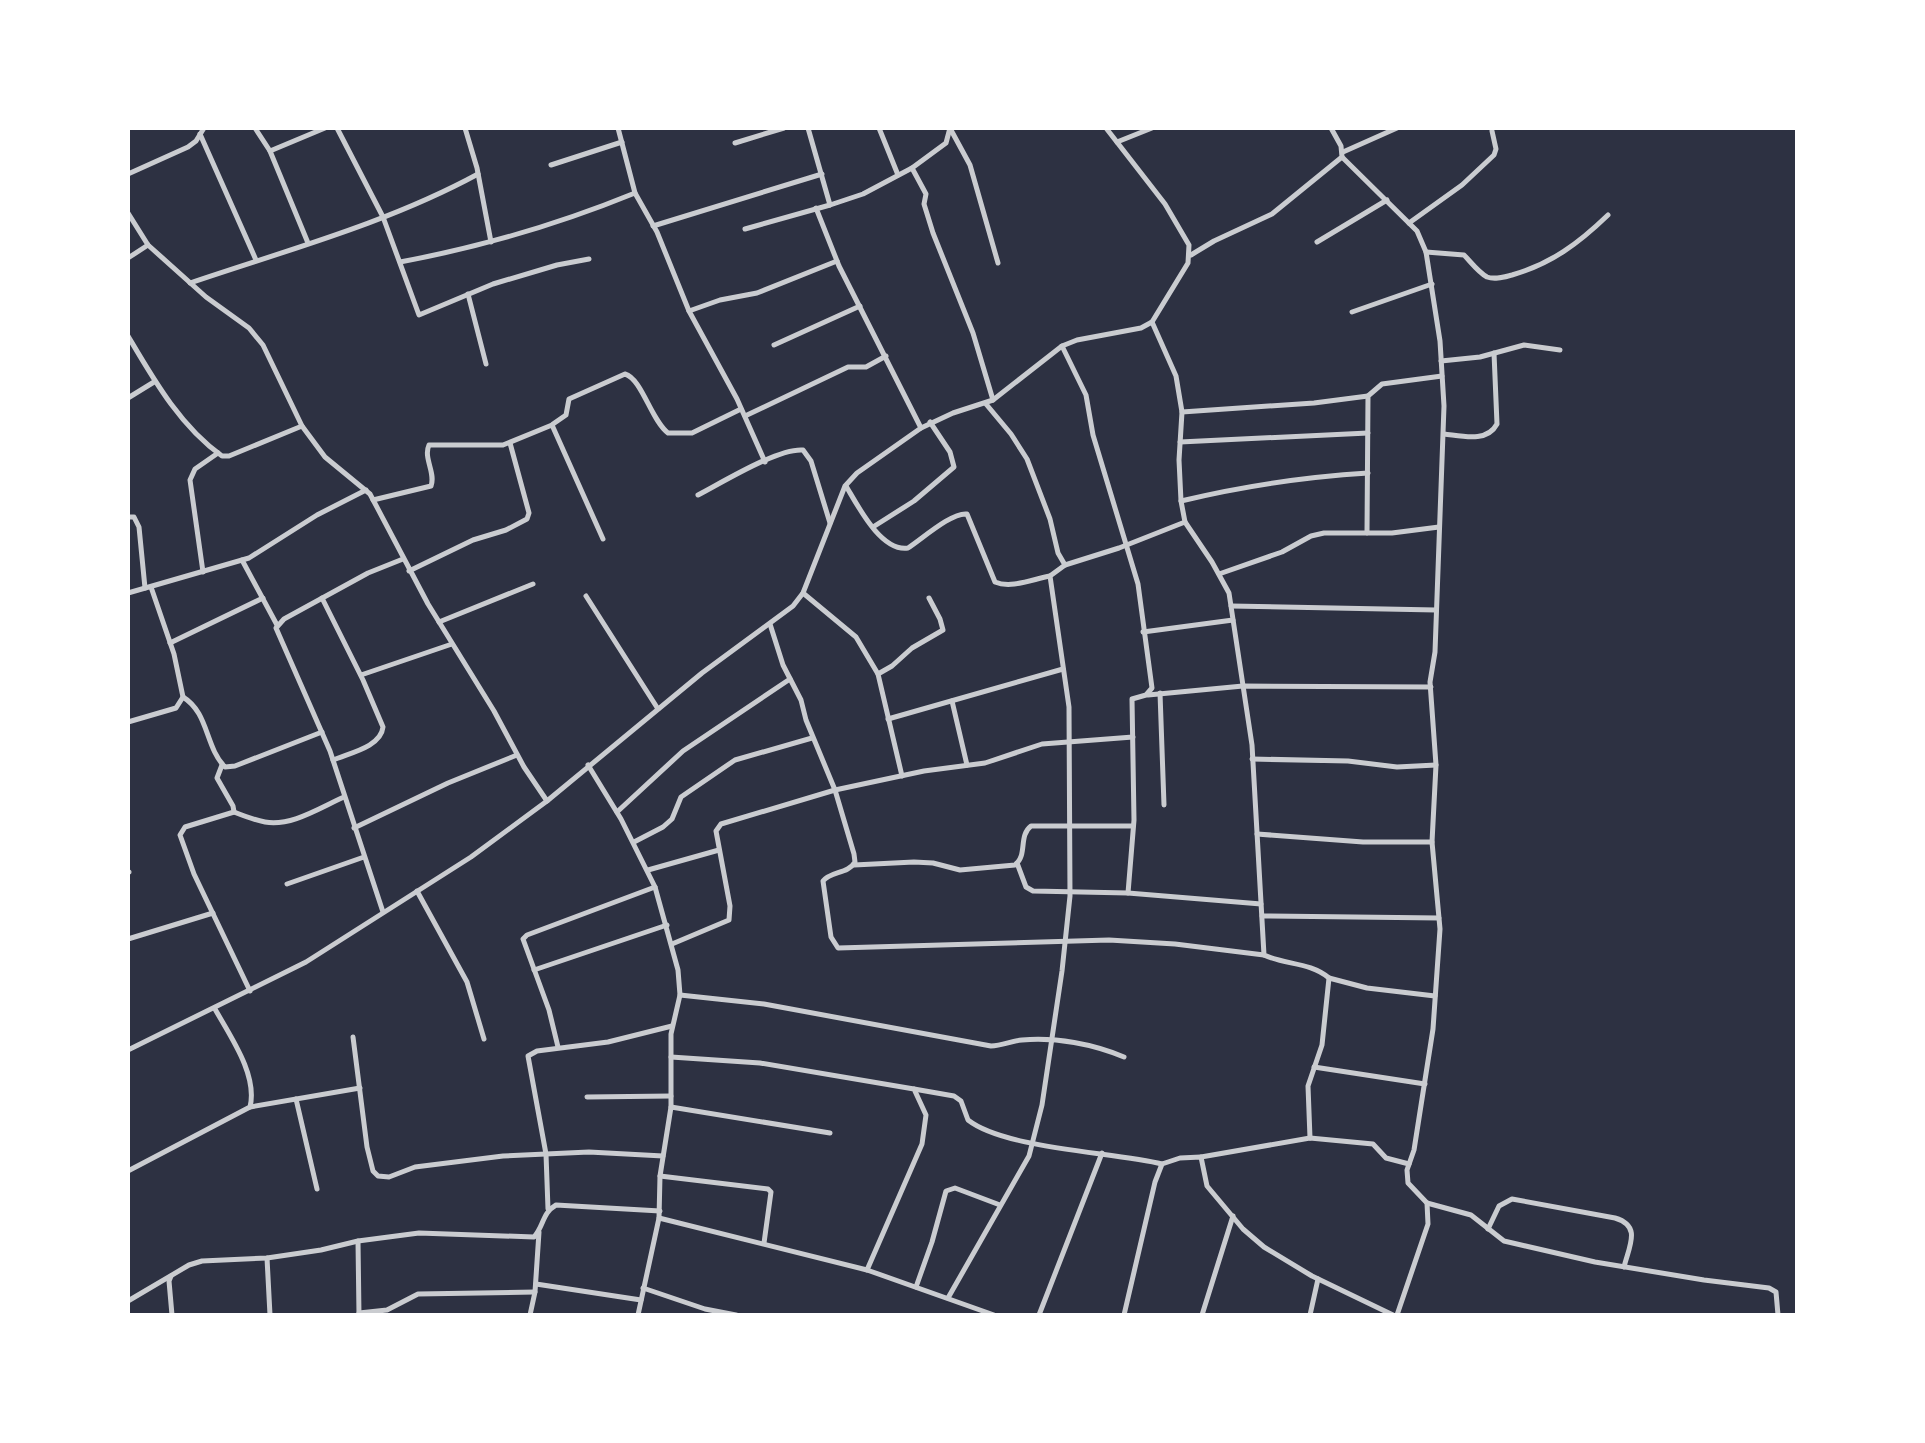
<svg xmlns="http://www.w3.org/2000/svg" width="1925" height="1443" font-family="Merriweather,serif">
<rect width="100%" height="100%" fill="#2d3142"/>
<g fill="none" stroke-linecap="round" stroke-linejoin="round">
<g stroke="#caccd0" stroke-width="5">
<polyline points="255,128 270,151 308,243"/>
<polyline points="337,128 383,217 419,315 493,284 557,265 589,259"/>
<polyline points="465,128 477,168 491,242"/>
<polyline points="618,128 635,193 657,232 689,311 737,399 765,462"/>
<polyline points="808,128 830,205 863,194 912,168"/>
<polyline points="879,128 898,175"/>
<polyline points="950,128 946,143 912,168 926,194 924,204 933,233 973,333 993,400"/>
<polyline points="951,130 970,165 998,263"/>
<polyline points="200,134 256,260"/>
<polyline points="1117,142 1152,128"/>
<polyline points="735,143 784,128"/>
<polyline points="270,151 325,128"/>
<polyline points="1343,152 1397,128"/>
<polyline points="1342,157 1417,231 1426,252 1440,341 1444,406 1435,652 1430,682 1436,765 1432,842 1440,929 1433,1029 1414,1150 1407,1170 1408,1183 1427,1203 1428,1224 1397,1315"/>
<polyline points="551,165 622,142"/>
<polyline points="128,174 188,147 196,141 204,128"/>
<polyline points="816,208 839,266 921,428"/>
<polyline points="128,213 148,245 206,297 249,328 263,345 302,426 325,457 370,494 428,604 494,711 524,767 547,801"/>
<polyline points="1409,223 1462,185 1494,155 1496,149 1492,131"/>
<polyline points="653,226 822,174"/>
<polyline points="745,229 830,205"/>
<polyline points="1317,242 1387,200"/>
<path d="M1426,252L1464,255C1471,262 1478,272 1487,277C1495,280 1504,277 1512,275C1551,264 1579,243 1608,215"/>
<polyline points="1191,255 1214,241 1272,214 1342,157 1341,146 1331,128"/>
<polyline points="128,258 148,245"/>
<path d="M400,262C481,247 559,224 635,193"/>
<path d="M190,283C287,250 388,223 478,174"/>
<polyline points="468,294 486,364"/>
<polyline points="689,311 720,300 757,293 837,261"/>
<polyline points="1352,312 1432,284"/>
<path d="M128,336C154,380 180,426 222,456H229L302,426"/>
<polyline points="774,345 860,306"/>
<polyline points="1062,346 1086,395 1093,435 1138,584 1152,688 1146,695 1132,699 1134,820 1128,893"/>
<polyline points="1441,361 1480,357 1524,345 1560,350"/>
<polyline points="128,398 154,382"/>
<polyline points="986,404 1011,434 1027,459 1050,519 1058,553 1065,565"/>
<polyline points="1182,412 1314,403 1368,396"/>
<polyline points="745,416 848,367 866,367 886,356"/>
<path d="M553,424L566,415L569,399L625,374C642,379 651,420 668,433H692L741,409"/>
<path d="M1444,434C1462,436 1487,443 1497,424L1494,353"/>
<polyline points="1180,442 1368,433"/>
<path d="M846,486C858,506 881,552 908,548C922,539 952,512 967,514L995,582C1011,589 1033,579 1050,576"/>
<path d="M698,495C723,482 778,448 803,450L811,461L830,523"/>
<path d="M373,500L431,486C436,473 423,458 429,445H503L552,425L603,539"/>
<path d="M1181,501C1243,486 1304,477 1368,473"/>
<polyline points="128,517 134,517 139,527 145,588"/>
<path d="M1185,522L1212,562L1229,593L1252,745L1264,955C1285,965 1310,962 1329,978L1322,1045L1308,1086L1310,1138"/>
<polyline points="873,527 914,501 954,467 950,452 930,422"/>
<polyline points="1367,533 1368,396 1382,384 1442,376"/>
<polyline points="242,560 277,625"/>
<polyline points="409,571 473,540 506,530 527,519 529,513 510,443"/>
<polyline points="203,572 190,480 195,469 218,453"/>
<polyline points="1219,574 1282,552 1311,536 1324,533 1392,533 1439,527"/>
<polyline points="128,593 249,558 317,515 366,490"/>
<polyline points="803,593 856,637 878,674"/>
<polyline points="586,596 658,709"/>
<path d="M322,598L363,680L383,727C381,747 349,753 333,760"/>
<polyline points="1231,606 1436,610"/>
<polyline points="439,622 533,584"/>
<path d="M770,624L783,665L801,700L806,720L835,790L854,854L855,862C848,874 831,871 823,881L831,937L838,948L1109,940L1175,944L1264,955"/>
<polyline points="1143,632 1233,620"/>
<polyline points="170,643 263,598"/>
<polyline points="361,675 452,644"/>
<polyline points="1160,693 1164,805"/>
<polyline points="1148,695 1243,686 1431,687"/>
<path d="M183,697C209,713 205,747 225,767L235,766L322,732"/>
<polyline points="952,701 967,765"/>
<polyline points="888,719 1063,669"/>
<polyline points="128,722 176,708 183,697 174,654 151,587"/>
<polyline points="1252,759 1348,761 1397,767 1436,765"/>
<polyline points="222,765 217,778 233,806 234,812 185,827 180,835 194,874 250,991"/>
<polyline points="588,765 621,819 655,887 678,970 680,995 671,1034 671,1107 660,1176 659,1218 867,1270 994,1315"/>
<polyline points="902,776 878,674 892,666 912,648 943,630 940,619 929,598"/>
<path d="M234,812C244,816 254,820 265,822C291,827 321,807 344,797"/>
<polyline points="617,812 683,751 790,679"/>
<polyline points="354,828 448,783 517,755"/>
<polyline points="1257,834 1363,842 1432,842"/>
<polyline points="634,842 663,827 672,819 681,797 735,760 812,738"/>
<polyline points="1017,863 1026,887 1033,891 1128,893 1261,904"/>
<path d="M854,865L914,862L933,863L960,870L1015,865C1028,855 1018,836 1031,826H1133"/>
<polyline points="648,870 719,850"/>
<polyline points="128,872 129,872"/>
<polyline points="287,884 364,857"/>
<polyline points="417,891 467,982 484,1039"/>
<polyline points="383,912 330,751 276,628 284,619 368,573 403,559"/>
<polyline points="1262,916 1439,918"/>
<polyline points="128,939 213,913"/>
<polyline points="672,944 729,920 730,906 716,831 721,824 835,790 924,771 985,763 1042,744 1133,737"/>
<polyline points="534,970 667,925"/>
<polyline points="1329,978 1367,988 1435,996"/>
<path d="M680,995L764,1004L991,1046C1002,1046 1011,1041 1022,1040C1056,1037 1093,1044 1124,1057"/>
<polyline points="353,1037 367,1147 373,1171 378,1176 389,1177 415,1167 503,1156 589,1152 663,1156"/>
<polyline points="558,1047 549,1010 523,939 527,935 655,887"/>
<polyline points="128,1050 306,962 471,857 547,801 702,673 793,606 803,593 845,486 857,473 921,428 953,413 993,400 1062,346 1077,340 1141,328 1152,322 1188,263 1189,245 1165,204 1106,128"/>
<polyline points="671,1057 760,1063 914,1089 926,1115 922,1144 867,1270"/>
<polyline points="1314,1067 1425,1084"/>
<path d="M914,1089L954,1096L961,1101L968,1120C1005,1149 1113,1152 1162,1164"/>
<polyline points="587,1097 671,1096"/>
<polyline points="296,1099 317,1189"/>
<polyline points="250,1107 360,1088"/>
<polyline points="671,1107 830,1133"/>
<polyline points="1201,1157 1310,1138 1373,1144 1386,1158 1409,1164"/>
<path d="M128,1171L250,1107C258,1075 230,1036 215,1009"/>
<polyline points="660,1176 768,1189 771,1192 764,1243"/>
<polyline points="1427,1203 1471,1215 1504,1241 1595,1262 1704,1280 1769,1288 1776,1292 1778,1315"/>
<polyline points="548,1209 546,1154 528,1056 537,1051 608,1042 672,1026"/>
<path d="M1488,1229L1499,1206L1512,1199L1615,1218C1642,1226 1629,1246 1624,1267"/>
<polyline points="358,1241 359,1315"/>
<polyline points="267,1258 270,1315"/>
<polyline points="171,1276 169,1281 172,1315"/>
<polyline points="536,1284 641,1300"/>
<polyline points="916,1287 932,1242 946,1191 955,1188 1000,1205"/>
<polyline points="643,1288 705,1309 736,1315"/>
<polyline points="948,1298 1029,1156 1042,1105 1062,971 1070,896 1069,707 1050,576 1065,565 1119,548 1185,522 1181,501 1179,460 1182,412 1176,376 1152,322"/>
<path d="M128,1301L189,1265L202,1261L267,1258L321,1250L358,1241L419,1233L534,1237C544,1226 542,1213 556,1205L660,1211"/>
<polyline points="359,1313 387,1310 418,1294 535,1292"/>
<polyline points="530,1315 535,1292 539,1232"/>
<polyline points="638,1315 659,1218"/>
<polyline points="1039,1315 1102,1153"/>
<polyline points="1124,1315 1155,1182 1162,1164 1180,1158 1201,1157 1207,1186 1243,1229 1264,1247 1312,1276 1393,1315"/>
<polyline points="1202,1315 1233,1216"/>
<polyline points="1310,1315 1318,1279"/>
</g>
</g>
<rect width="1925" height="1443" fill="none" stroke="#ffffff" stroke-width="260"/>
</svg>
